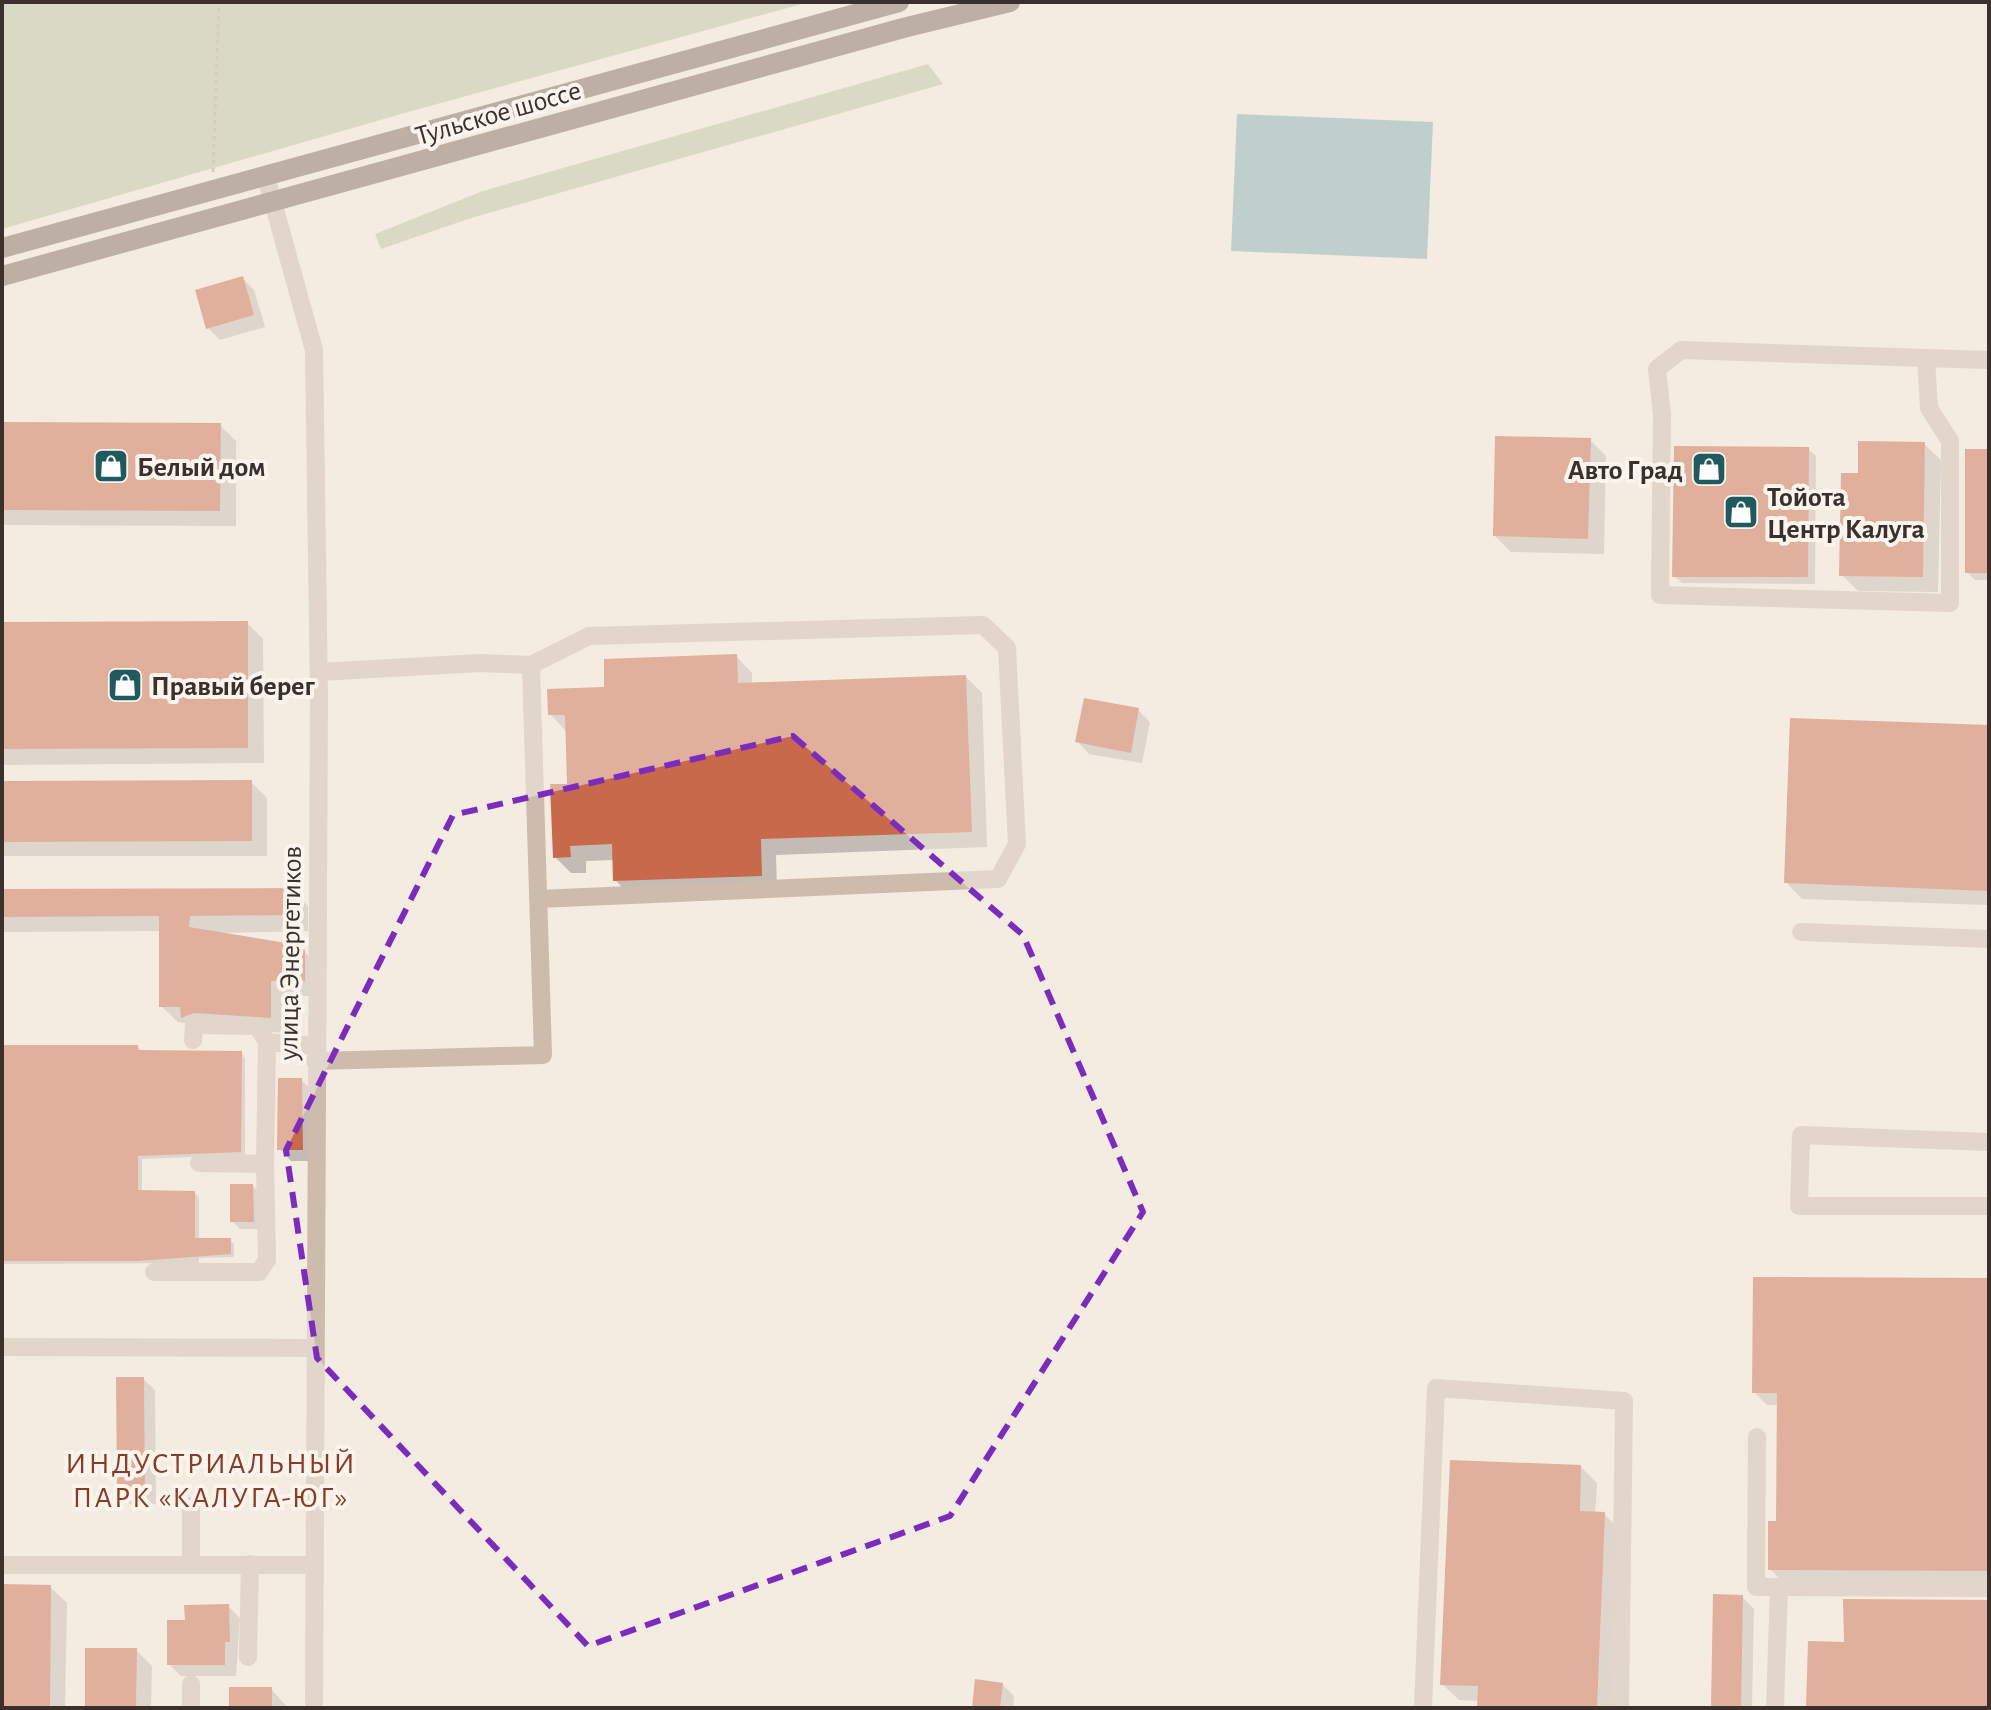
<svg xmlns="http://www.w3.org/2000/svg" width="1991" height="1710" font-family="'Alegreya Sans',sans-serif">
<rect width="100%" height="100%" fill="#f4ebe1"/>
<g fill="#b8c4a0">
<polygon points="2,2 809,2 408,112 2,229"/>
<polygon points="928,64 943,84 471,218 381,249 375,234 483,191"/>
</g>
<polygon fill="#7fb0b2" points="1237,114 1433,122 1427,259 1231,251"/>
<g fill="#0003">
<polygon points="242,278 254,290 265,327 220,340 208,328"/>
<polygon points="2,424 220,425 236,441 236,526 2,525"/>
<polygon points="1590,440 1606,456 1604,554 1511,552 1495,536"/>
<polygon points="1924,444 1941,460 1938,592 1858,591 1842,575 1860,475"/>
<polygon points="1808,449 1816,456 1815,584 1682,583 1674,576"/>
<polygon points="1989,451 1989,580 1975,580 1967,572"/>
<polygon points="247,623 263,639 264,763 2,765 2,624"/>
<polygon points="736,656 752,673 752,684 966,677 982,693 987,847 776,855 777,891 631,896 615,880 614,860 586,861 586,873 571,873 555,857 569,786 567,732 550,714 607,689"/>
<polygon points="1138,710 1150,722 1142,763 1089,754 1078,742"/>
<polygon points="1989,727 1989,905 1802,899 1786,882"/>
<polygon points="251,782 267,798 267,856 2,856 2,783"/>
<polygon points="292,890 308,906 308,931 217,933 304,951 320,968 321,996 286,996 286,1033 211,1028 178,1022 161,1006 161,931 2,932 2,891"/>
<polygon points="2,1047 138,1047 143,1052 241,1053 245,1058 245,1155 142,1159 142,1192 195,1193 199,1197 199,1240 230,1240 234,1244 234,1257 199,1258 199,1263 2,1264"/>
<polygon points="301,1080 313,1091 314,1161 291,1161 279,1149"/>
<polygon points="253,1186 260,1193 261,1229 240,1229 232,1221"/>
<polygon points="1989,1280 1989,1583 1783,1582 1770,1569 1778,1523 1778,1405 1767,1405 1754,1392"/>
<polygon points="143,1379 155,1390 156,1504 131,1505 119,1493"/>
<polygon points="1581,1467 1597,1483 1595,1514 1604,1514 1620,1530 1613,1708 1481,1708 1479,1701 1459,1700 1442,1684"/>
<polygon points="2,1586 50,1587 67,1603 65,1708 2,1708"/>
<polygon points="1742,1597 1754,1609 1752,1708 1713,1708"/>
<polygon points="228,1606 240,1618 236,1676 181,1676 169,1664 187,1622"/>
<polygon points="136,1650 152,1666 151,1708 87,1708"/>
<polygon points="1002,1684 1014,1696 1013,1708 974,1708"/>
<polygon points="271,1689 288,1708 231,1708"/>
</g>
<g fill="#c8694b">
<polygon points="243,276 254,315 206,329 195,290"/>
<polygon points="2,422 221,423 220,511 2,510"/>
<polygon points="1495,436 1591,438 1588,539 1493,536"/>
<polygon points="1858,441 1925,442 1923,577 1839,576 1841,473 1858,473"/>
<polygon points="1674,446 1809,447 1808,577 1672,577"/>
<rect x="1965" y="449" width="24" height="124"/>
<polygon points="248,621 248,748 2,749 2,622"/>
<polygon points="737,654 738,683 966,675 972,832 761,839 762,876 613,881 612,844 570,846 571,857 553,858 550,784 567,784 565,715 548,715 547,689 604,687 604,659"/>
<polygon points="1084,698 1139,708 1131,753 1075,742"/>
<polygon points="1790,718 1989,725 1989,891 1784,883"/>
<polygon points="252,780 252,841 2,842 2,781"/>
<polygon points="293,888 293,915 190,916 189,927 292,944 305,950 305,981 271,981 271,1018 194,1013 181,1018 180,1007 159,1007 159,916 2,917 2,889"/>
<polygon points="2,1045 138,1045 138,1050 242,1051 241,1152 138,1156 138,1190 195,1191 195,1238 231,1238 231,1254 138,1261 2,1261"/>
<polygon points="278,1078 302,1078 303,1150 277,1150"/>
<polygon points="230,1184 253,1184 254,1222 230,1222"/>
<polygon points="1753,1277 1989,1278 1989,1571 1768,1570 1768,1521 1776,1521 1777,1393 1752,1393"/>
<polygon points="116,1377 144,1377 145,1493 117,1494"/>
<polygon points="1450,1460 1581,1465 1580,1511 1605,1512 1597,1708 1477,1707 1478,1686 1440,1685"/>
<polygon points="2,1584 51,1585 50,1708 2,1708"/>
<polygon points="1713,1594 1743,1595 1741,1708 1711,1708"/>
<polygon points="1843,1599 1989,1600 1989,1708 1806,1708 1808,1641 1844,1642"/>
<polygon points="229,1604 230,1642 225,1642 225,1665 167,1665 167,1620 185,1620 184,1605"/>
<polygon points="85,1648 137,1648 136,1708 85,1708"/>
<polygon points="975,1679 1003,1683 1000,1708 972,1708"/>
<rect x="229" y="1687" width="43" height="21"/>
</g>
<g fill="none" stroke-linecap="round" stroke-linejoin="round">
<polyline stroke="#b9a596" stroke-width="3" stroke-dasharray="4 4" stroke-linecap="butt" points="213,172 219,2"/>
<g stroke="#cdbbac" stroke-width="18">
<polyline points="266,177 314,350 319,694 314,1708"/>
<polyline points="1926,358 1929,408 1950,441 1950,603 1660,595 1662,415 1657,369 1681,350 1989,360"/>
<polyline points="319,672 480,663 531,665"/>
<polyline points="1801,932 1989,939"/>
<polyline points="193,1040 194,1025 257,1026 267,1042 316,1046"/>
<polyline points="315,1061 543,1055 531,665 589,636 983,625 1007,648 1017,844 998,879 538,899"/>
<polyline points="1989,1142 1801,1135 1799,1206 1989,1206"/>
<polyline points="199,1163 265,1164 267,1042"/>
<polyline points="154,1272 259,1272 267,1260 265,1164"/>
<polyline points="2,1347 314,1348"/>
<polyline points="1757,1437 1756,1587 1989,1588"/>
<polyline points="191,1564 191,1506"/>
<polyline points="2,1565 313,1565"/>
<polyline points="248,1657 250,1564"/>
<polyline points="191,1708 191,1684"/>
<polyline points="1423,1708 1436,1388 1624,1401 1620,1708"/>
<polyline points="1775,1708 1779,1587"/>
</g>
<g stroke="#7d675c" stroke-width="20">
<polyline points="2,248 899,2"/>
<polyline points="2,276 907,27 1010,2"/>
</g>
</g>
<path d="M0 0H1991V1710H0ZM793,736L1023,935L1143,1212L950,1516L588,1646L317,1358L286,1150L453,815Z" fill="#f4ebe1" fill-opacity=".55" fill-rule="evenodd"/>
<path fill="none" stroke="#7b2cbf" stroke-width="6" stroke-dasharray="16 10" stroke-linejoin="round" d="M793,736L1023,935L1143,1212L950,1516L588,1646L317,1358L286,1150L453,815Z"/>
<defs>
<g id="shop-square" transform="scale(1.8)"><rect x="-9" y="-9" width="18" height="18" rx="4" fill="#1f5a5e" stroke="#fbf5ee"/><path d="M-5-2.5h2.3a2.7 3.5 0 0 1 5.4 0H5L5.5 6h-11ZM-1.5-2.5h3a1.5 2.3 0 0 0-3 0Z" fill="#fff"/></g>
</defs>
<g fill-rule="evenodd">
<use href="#shop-square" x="111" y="466"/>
<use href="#shop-square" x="1709" y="469"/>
<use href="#shop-square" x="1741" y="512"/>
<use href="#shop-square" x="125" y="685"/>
</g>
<g text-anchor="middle" stroke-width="8" stroke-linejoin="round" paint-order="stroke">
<g font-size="28" fill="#3b302b" stroke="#fbf5ee">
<text transform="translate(498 112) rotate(-16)" y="10">Тульское шоссе</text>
<text transform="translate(289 953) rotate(-89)" y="10">улица Энергетиков</text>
</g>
<g font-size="28" font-weight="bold" fill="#3b302b" stroke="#fbf5ee" text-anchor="start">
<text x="137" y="476">Белый дом</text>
<text x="1683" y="479" text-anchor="end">Авто Град</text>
<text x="1767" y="506">Тойота<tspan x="1767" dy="32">Центр Калуга</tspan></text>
<text x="151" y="695">Правый берег</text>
</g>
<g font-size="30" letter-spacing="2" fill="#8c3b22" stroke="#fbf5ee">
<text x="211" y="1473">ИНДУСТРИАЛЬНЫЙ<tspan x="211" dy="34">ПАРК «КАЛУГА-ЮГ»</tspan></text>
</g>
</g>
<rect width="1991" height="1710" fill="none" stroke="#3b302b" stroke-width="8"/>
</svg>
